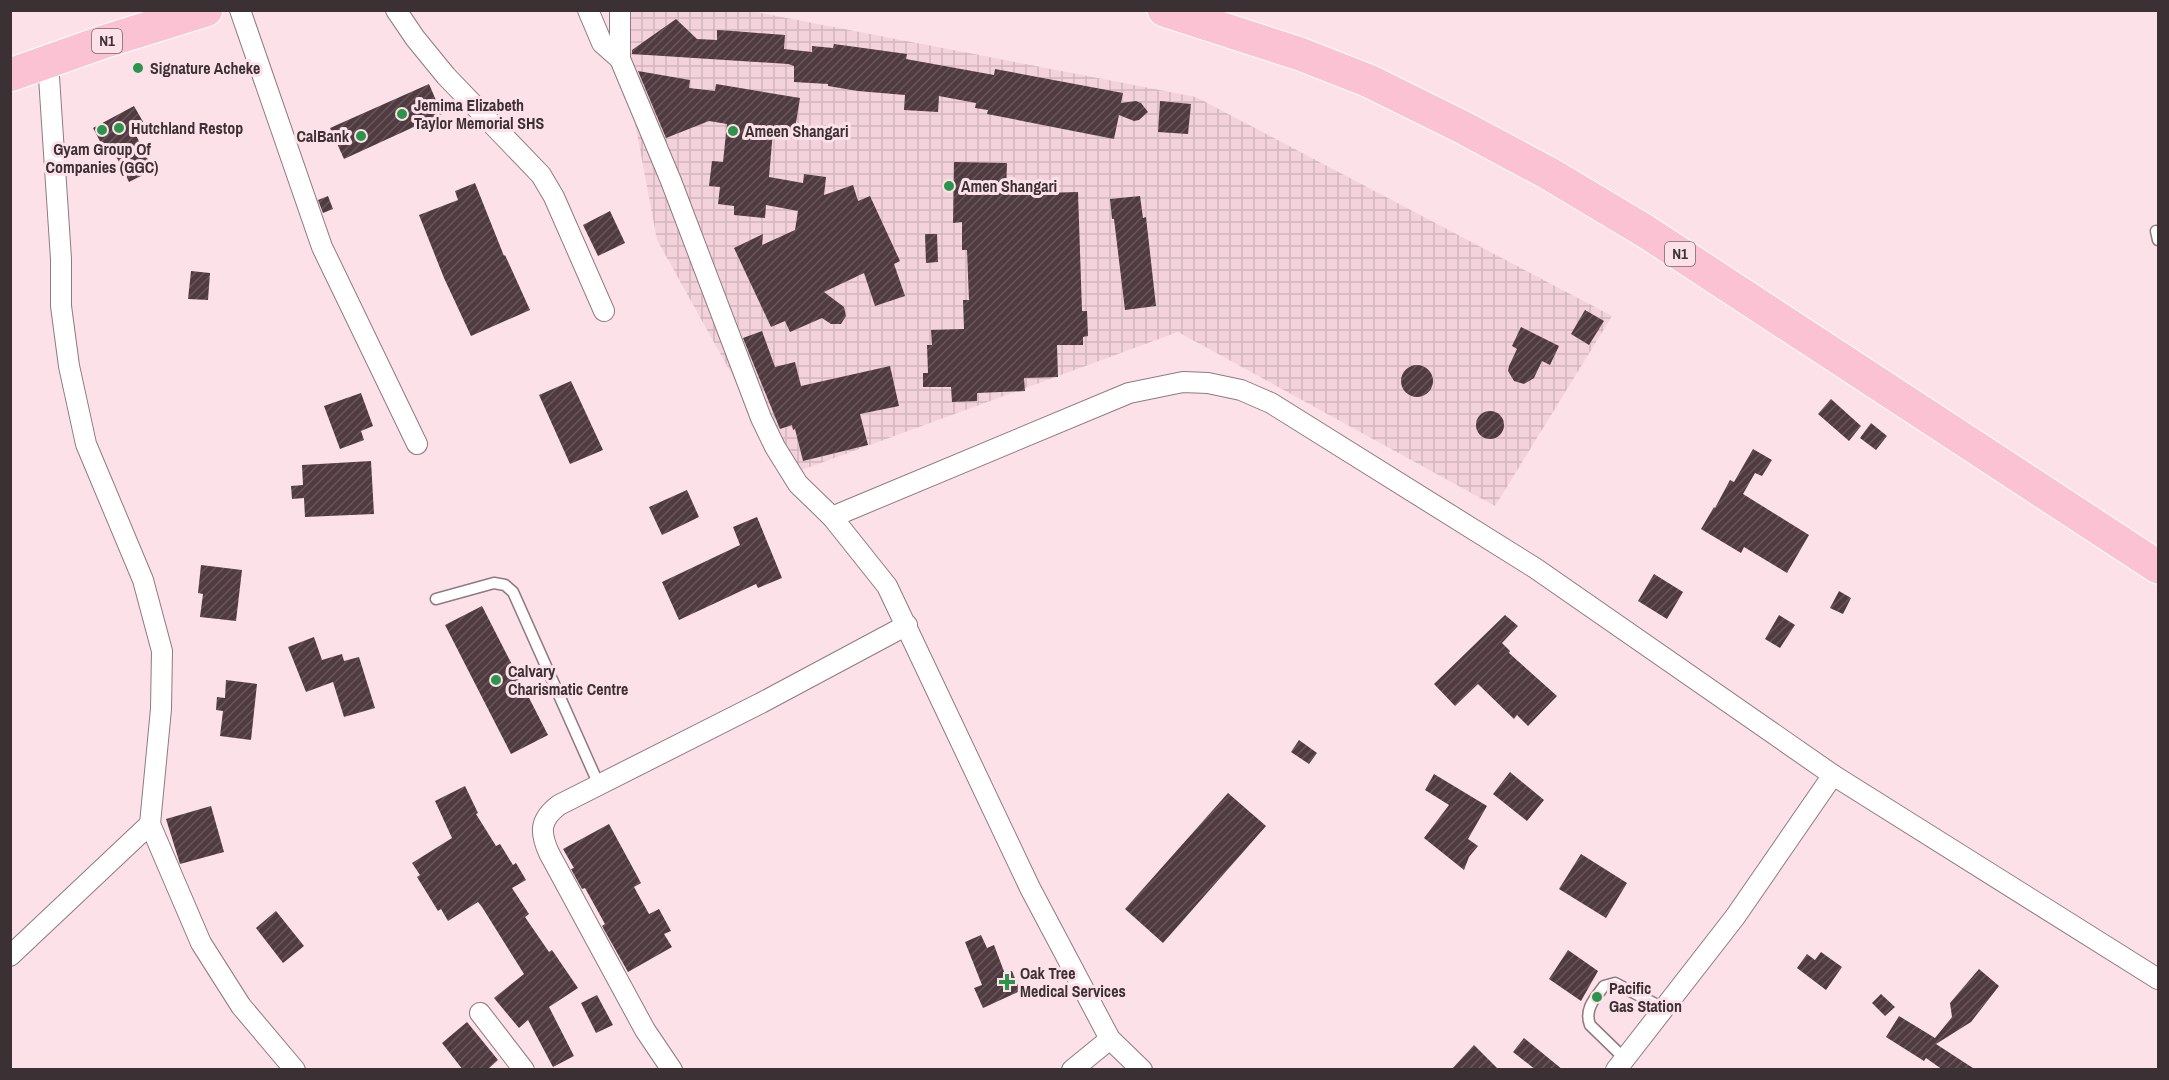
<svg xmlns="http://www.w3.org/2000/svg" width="2169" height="1080" font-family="'Archivo Narrow',sans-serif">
<defs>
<pattern id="industrial-grid" width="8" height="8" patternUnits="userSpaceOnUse" patternTransform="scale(1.5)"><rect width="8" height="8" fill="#f4d2dc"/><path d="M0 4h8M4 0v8" fill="none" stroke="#d2b5bd"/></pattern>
<pattern id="building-hatch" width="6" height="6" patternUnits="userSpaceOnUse" patternTransform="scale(1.5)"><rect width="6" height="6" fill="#503b41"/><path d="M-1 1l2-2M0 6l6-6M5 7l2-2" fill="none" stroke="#67565b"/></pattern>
</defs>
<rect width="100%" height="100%" fill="#fce1e9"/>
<polygon fill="url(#industrial-grid)" points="614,11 751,11 1196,97 1612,316 1495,506 1178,332 788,475 657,240"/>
<g fill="url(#building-hatch)">
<polygon points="676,19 697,39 717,40 717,30 733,31 785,35 784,49 812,52 812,46 833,48 834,44 907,54 906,59 994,75 995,69 1123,93 1121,103 1136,101 1141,103 1148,112 1139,120 1134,121 1119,115 1114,139 987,114 988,110 975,108 976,103 939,96 938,112 904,110 905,95 858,91 828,86 828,84 794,82 794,66 788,64 632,54 632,50"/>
<polygon points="638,71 690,80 689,88 715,91 716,84 800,98 794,135 773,131 769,177 803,183 804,174 826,177 824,195 853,185 858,201 870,196 900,261 894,264 905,296 875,306 864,273 824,292 844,307 846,316 841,324 831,324 822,318 790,332 785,321 771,327 734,248 763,234 762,245 795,230 798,211 766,205 765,218 734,215 734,206 718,204 720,187 709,186 712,161 723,162 727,124 709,121 666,138"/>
<polygon points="429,84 442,114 344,159 330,128"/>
<polygon points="1160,101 1191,104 1188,134 1158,132"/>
<polygon points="134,106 145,125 134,131 153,170 129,182 110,144 103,147 93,128"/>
<polygon points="954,162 1007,163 1006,194 1078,192 1082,311 1087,311 1088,336 1083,337 1083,345 1057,345 1058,377 1024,378 1025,391 977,393 977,401 952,402 951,387 923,387 923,373 928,373 927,345 932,345 931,330 964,329 963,300 969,300 967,250 962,250 962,222 953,223"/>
<polygon points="475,183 504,256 505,255 530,310 471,336 444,278 419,215 458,200 455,191"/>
<polygon points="328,196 333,209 323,213 318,200"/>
<polygon points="1140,196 1143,218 1146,217 1156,306 1125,310 1114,219 1112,219 1110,199"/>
<polygon points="610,211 625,243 598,256 583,225"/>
<polygon points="925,234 937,234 938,262 926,263"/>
<polygon points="191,271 210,273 208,300 188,299"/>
<polygon points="1585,310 1604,321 1589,345 1571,334"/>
<polygon points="1521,327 1559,346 1550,365 1542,361 1534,378 1524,384 1514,381 1508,371 1509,366 1517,349 1512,346"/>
<polygon points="762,331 775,367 795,362 801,386 890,366 899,406 860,414 868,445 803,461 795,429 793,430 792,425 780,429 743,338"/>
<circle cx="1417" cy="381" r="16"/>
<polygon points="571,381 603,450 570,464 539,395"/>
<polygon points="361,393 373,426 361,431 364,440 340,449 324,406"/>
<polygon points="1831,399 1861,426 1849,441 1818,414"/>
<circle cx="1490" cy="425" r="14"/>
<polygon points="1871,423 1887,436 1876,450 1860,438"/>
<polygon points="1753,449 1772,460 1762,476 1755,473 1743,494 1809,535 1787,573 1744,547 1741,553 1701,529 1714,507 1715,508 1730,480 1734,482"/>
<polygon points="371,461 374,514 305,517 304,498 292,499 291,486 303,485 302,465"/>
<polygon points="687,490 699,517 662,535 649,507"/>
<polygon points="757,517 782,578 758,588 756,584 679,620 662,582 740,545 733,527"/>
<polygon points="201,565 242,570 236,621 200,617 203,594 198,593"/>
<polygon points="1654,574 1683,592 1667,619 1638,601"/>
<polygon points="1839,591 1851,598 1843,614 1830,608"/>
<polygon points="482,606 548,735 511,754 445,625"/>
<polygon points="1505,615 1518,626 1502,643 1510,651 1509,653 1557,696 1528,726 1517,715 1514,719 1478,684 1455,706 1434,684"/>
<polygon points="1779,615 1795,625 1780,648 1765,639"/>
<polygon points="314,637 322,660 342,654 344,661 359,657 375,708 344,717 333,682 306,692 288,647"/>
<polygon points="226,680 257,684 251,740 220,736 223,711 216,710 217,697 225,698"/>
<polygon points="1299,740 1317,753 1309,764 1291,752"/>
<polygon points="1510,772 1544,800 1527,821 1493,794"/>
<polygon points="1434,774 1487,806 1468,839 1478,846 1469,857 1464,870 1424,838 1449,805 1425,790"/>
<polygon points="465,786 478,813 476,814 496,846 500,844 513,865 516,863 526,880 512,888 529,914 525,917 549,952 552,950 578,988 549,1007 574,1056 553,1067 528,1020 519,1028 494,998 524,974 482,907 478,902 448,921 441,909 438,911 417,877 420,875 412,863 452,838 435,801"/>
<polygon points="1228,793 1266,826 1163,943 1125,909"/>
<polygon points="211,806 224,852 180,864 166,819"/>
<polygon points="609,824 641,883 634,887 649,914 659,909 671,931 664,934 672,947 628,972 602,926 605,924 585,888 582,889 571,869 574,868 563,849"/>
<polygon points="1581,854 1627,883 1606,918 1559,889"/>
<polygon points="276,911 304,946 283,963 256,928"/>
<polygon points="981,935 987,948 994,945 1005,974 1012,971 1020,991 983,1008 974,988 982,985 965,942"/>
<polygon points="1568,950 1598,971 1581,1001 1549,979"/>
<polygon points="1821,952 1842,967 1826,990 1797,968 1807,954 1815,960"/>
<polygon points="1979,969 1999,986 1971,1022 1936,1044 1976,1070 1943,1070 1926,1058 1924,1061 1886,1037 1899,1016 1935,1038 1952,1017 1950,1003"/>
<polygon points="1881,994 1895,1007 1885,1016 1872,1003"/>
<polygon points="597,995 613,1025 596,1033 581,1003"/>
<polygon points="467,1022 498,1060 487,1070 463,1070 442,1043"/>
<polygon points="1524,1038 1563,1070 1536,1070 1513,1052"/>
<polygon points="1474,1045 1499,1070 1451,1070"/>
</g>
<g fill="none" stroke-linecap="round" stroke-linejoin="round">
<g stroke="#917980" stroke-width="13">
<g id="service">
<polyline points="2156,231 2158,240"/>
<polyline points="436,599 494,583 505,585 513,592 599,785"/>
<path d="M1625,1059L1590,1025C1584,1009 1595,998 1604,986L1615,983L1665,1009"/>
</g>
</g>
<g stroke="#917980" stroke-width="22">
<g id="minor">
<polyline points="240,10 322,247 417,444"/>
<polyline points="396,10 415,38 446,76 541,175 554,197 604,311"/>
<polyline points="588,10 602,43 620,59"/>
<polyline points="620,10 620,59 671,181 761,418 775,447 798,484 832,517 887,586 1030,888 1110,1039 1142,1070"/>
<polyline points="832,517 1129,393 1183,382 1208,383 1241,390 1271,403 1535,568 1833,775"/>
<polyline points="150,824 201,943 241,1006 295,1070"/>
<polyline points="10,956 150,824 161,709 162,651 143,580 86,444 69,366 61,306 61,259 48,62"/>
<polyline points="480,1013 524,1070"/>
<path d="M672,1070L645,1030L549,853C540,833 539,820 559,805L761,703L907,625"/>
<polyline points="1072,1070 1110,1039"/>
<polyline points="1616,1070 1735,917 1833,775 2158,979"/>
</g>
</g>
<g stroke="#fff" stroke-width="35">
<g id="trunk">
<polyline points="1164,10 1300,54 1369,81 1462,127 1548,173 1645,231 2158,567"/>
<polyline points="10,75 103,42 206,10"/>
</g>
</g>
<use href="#service" stroke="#fff" stroke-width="10"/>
<use href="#minor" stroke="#fff" stroke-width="20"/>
<use href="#trunk" stroke="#fac2d3" stroke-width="33"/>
</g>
<g fill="#2d954b" stroke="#fce1e9" stroke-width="2">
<circle cx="138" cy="68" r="6"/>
<circle cx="402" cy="114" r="6"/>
<circle cx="119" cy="128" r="6"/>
<circle cx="102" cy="130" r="6"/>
<circle cx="733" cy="131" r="6"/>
<circle cx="361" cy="136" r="6"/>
<circle cx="949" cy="186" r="6"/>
<circle cx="496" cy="680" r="6"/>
<path d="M1004 973h6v6h6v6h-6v6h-6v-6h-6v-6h6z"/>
<circle cx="1597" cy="997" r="6"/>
</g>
<g text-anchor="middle" stroke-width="6" stroke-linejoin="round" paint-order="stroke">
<g fill="#fce1e9" stroke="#75656a" stroke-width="1.5">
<rect x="92" y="29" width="30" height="24" rx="4.5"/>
<rect x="1665" y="242" width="30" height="24" rx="4.5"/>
</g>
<g font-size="15" font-weight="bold" fill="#3b3033">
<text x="107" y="46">N1</text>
<text x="1680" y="259">N1</text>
</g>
<g font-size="16" font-weight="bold" fill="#3b3033" stroke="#fce1e9" text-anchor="start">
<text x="150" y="74">Signature Acheke</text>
<text x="414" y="111">Jemima Elizabeth<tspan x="414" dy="18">Taylor Memorial SHS</tspan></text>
<text x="131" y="134">Hutchland Restop</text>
<text x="745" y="137">Ameen Shangari</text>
<text x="349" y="142" text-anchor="end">CalBank</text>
<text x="102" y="155" text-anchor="middle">Gyam Group Of<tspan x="102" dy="18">Companies (GGC)</tspan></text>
<text x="961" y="192">Amen Shangari</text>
<text x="508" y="677">Calvary<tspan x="508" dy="18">Charismatic Centre</tspan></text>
<text x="1020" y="979">Oak Tree<tspan x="1020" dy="18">Medical Services</tspan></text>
<text x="1609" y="994">Pacific<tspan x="1609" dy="18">Gas Station</tspan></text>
</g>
</g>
<rect width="2169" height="1080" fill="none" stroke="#3b3033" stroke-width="24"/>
</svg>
